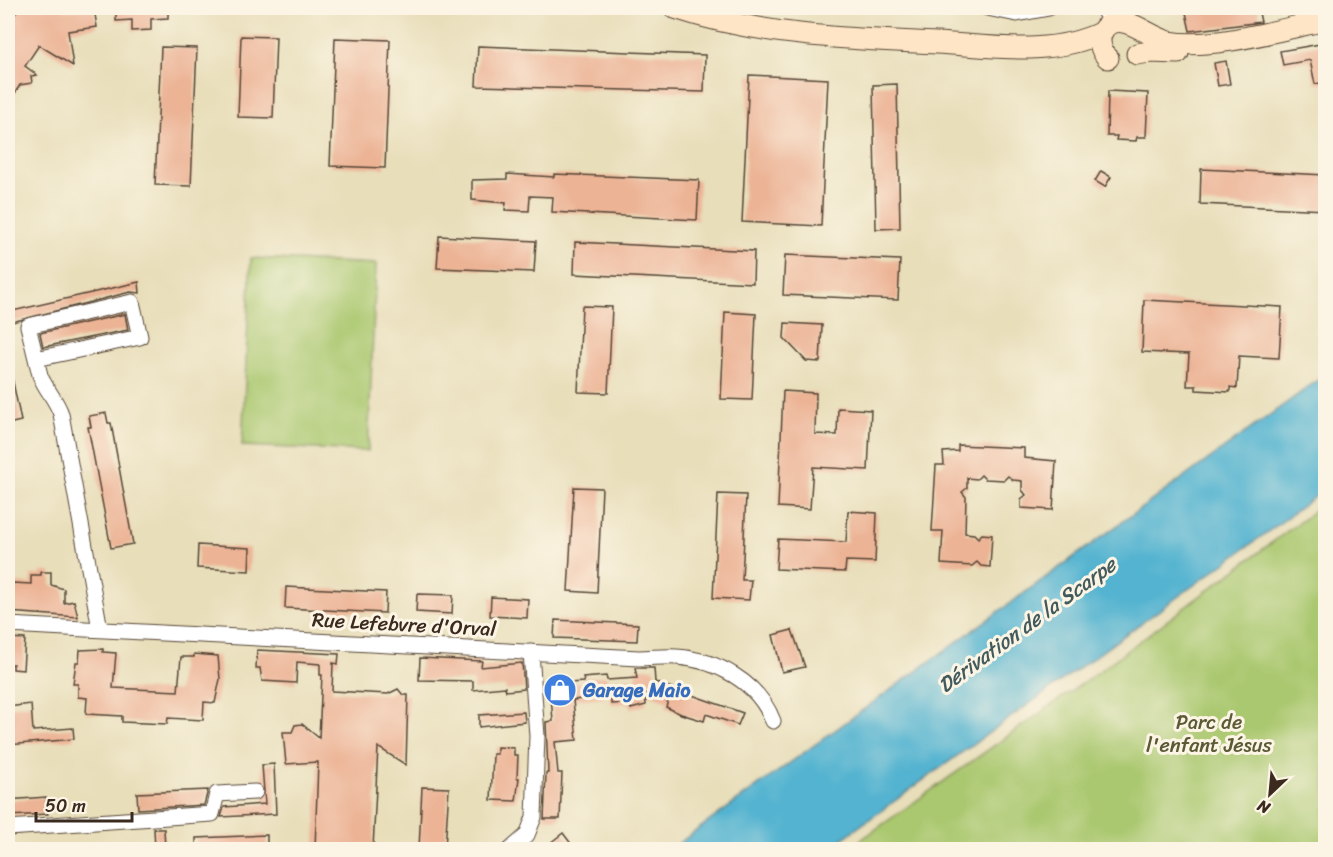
<svg xmlns="http://www.w3.org/2000/svg" width="1333" height="857" font-family="Sriracha,sans-serif">
<rect width="100%" height="100%" fill="#fcf5e5"/>
<filter id="ink" filterUnits="userSpaceOnUse"><feTurbulence type="fractalNoise" baseFrequency=".0167" numOctaves="2"/><feDisplacementMap in="SourceGraphic" scale="12" xChannelSelector="R" yChannelSelector="G"/><feConvolveMatrix kernelMatrix="1 2 1 2 8 2 1 2 1" color-interpolation-filters="sRGB"/></filter>
<filter id="wash" filterUnits="userSpaceOnUse"><feTurbulence type="fractalNoise" baseFrequency=".008" numOctaves="4" result="noise"/><feDisplacementMap in="SourceGraphic" scale="24" xChannelSelector="R" yChannelSelector="G"/><feGaussianBlur stdDeviation="1.35" result="paint"/><feColorMatrix in="noise" values="0 0 0 0 0 0 0 0 0 0 0 0 0 0 0 0 0 1.4 0 .05"/><feComposite in="paint" operator="in"/></filter>
<g filter="url(#wash)">
<rect width="100%" height="100%" fill="#e8deba"/>
<g fill="#aac86f" stroke="#727946" stroke-width="1.5">
<polygon points="251,258 376,264 368,451 242,446"/>
<polygon points="1325,503 1325,849 848,849 1094,675"/>
</g>
<polygon fill="#52b3d0" stroke="#466e77" stroke-width="1.5" points="1325,375 1325,489 1276,526 828,849 671,849"/>
<g id="blocks">
<g fill="#ecb395">
<polygon points="19,8 64,8 65,11 94,8 97,27 68,31 73,66 39,45 25,66 37,75 31,76 32,83 20,85 8,104 8,24"/>
<polygon points="116,8 168,8 168,18 151,19 151,30 132,31 132,20 116,21"/>
<polygon points="1185,8 1258,8 1261,22 1190,31"/>
<polygon points="241,36 276,37 273,118 238,117"/>
<polygon points="335,38 390,40 385,168 330,166"/>
<polygon points="1326,43 1326,82 1315,84 1310,60 1283,65 1280,51"/>
<polygon points="478,46 705,55 704,92 476,86"/>
<polygon points="161,47 197,48 191,186 155,185"/>
<polygon points="1226,61 1230,84 1218,86 1214,63"/>
<polygon points="749,75 828,79 821,226 742,222"/>
<polygon points="897,84 900,228 876,229 873,85"/>
<polygon points="1108,91 1148,93 1146,137 1137,137 1136,141 1116,140 1117,136 1107,136"/>
<polygon points="1201,169 1326,175 1326,210 1200,204"/>
<polygon points="1101,171 1111,177 1105,187 1095,181"/>
<polygon points="507,174 554,177 554,174 699,180 697,220 552,212 553,197 530,196 529,211 505,210 506,203 472,200 472,180 507,179"/>
<polygon points="439,236 536,241 534,272 437,268"/>
<polygon points="575,242 754,251 753,283 574,274"/>
<polygon points="785,255 900,260 898,300 783,295"/>
<polygon points="139,282 140,293 130,292 8,323 8,312"/>
<polygon points="1144,300 1282,307 1279,358 1239,356 1237,388 1230,387 1230,392 1196,390 1196,386 1187,386 1189,354 1142,352"/>
<polygon points="582,306 612,307 608,393 578,392"/>
<polygon points="725,312 756,314 752,400 721,399"/>
<polygon points="125,314 128,330 43,347 40,333"/>
<polygon points="785,323 822,325 820,362 806,361 784,338"/>
<polygon points="12,377 21,421 8,424 8,378"/>
<polygon points="783,391 816,393 815,434 837,435 838,408 871,410 868,470 813,467 810,509 778,507"/>
<polygon points="106,413 108,423 111,423 133,544 111,548 88,427 91,427 89,416"/>
<polygon points="958,445 1024,448 1024,458 1056,461 1053,510 1021,508 1021,499 1026,495 1022,490 1022,481 1013,480 1008,476 1004,480 985,479 981,475 977,479 967,478 967,488 962,492 966,497 965,533 974,534 978,538 982,534 992,535 990,567 981,566 977,562 972,566 941,564 943,531 932,531 936,465 944,465 943,452 958,451"/>
<polygon points="574,487 602,488 597,593 568,591"/>
<polygon points="718,494 746,495 742,580 751,580 749,600 713,598"/>
<polygon points="848,511 877,513 875,562 846,561 845,572 776,569 778,539 846,542"/>
<polygon points="198,545 250,548 249,571 197,568"/>
<polygon points="41,572 51,572 51,585 64,589 64,603 74,601 78,617 8,612 8,590 11,590 12,583 31,584 31,575 41,575"/>
<polygon points="286,587 386,592 385,613 285,608"/>
<polygon points="417,594 453,595 452,614 416,612"/>
<polygon points="491,597 528,599 527,618 490,616"/>
<polygon points="555,620 638,624 637,641 554,638"/>
<polygon points="792,630 805,667 782,672 773,635"/>
<polygon points="8,638 25,639 23,670 13,669 13,664 8,664"/>
<polygon points="103,649 103,652 116,653 113,688 178,691 181,657 194,657 194,654 218,656 220,679 215,703 204,702 203,720 168,718 167,724 122,722 122,716 86,714 87,698 78,697 78,684 73,684 76,662 79,662 80,650"/>
<polygon points="257,650 339,654 338,664 333,663 332,691 388,694 398,689 403,695 408,695 406,765 378,747 373,849 315,849 318,762 286,764 283,732 292,732 295,725 302,724 319,738 322,675 320,675 320,664 297,662 296,683 262,681 260,668 256,668"/>
<polygon points="420,658 482,661 481,667 522,663 524,689 506,691 505,687 473,690 473,681 419,680"/>
<polygon points="635,668 654,668 655,682 743,713 738,725 706,714 704,721 681,714 666,707 668,701 645,693 646,705 631,709 630,703 611,704 611,696 573,700 577,740 555,742 558,773 562,773 560,819 544,819 546,773 548,773 546,722 553,721 550,684 584,682 583,678 606,676 607,680 637,678"/>
<polygon points="31,704 33,731 73,728 74,739 8,745 8,707"/>
<polygon points="524,712 525,722 479,727 479,715"/>
<polygon points="497,747 514,748 514,755 518,755 517,778 519,778 516,801 491,800 493,754 497,754"/>
<polygon points="274,764 276,814 221,817 224,807 265,804 262,765"/>
<polygon points="422,787 449,788 445,849 419,849"/>
<polygon points="208,790 204,805 138,809 137,793"/>
<polygon points="46,797 48,814 8,816 8,800"/>
<polygon points="154,829 164,829 165,849 155,849"/>
<polygon points="563,833 575,849 555,849 550,843"/>
<polygon points="267,835 267,849 196,849 196,838"/>
</g>
</g>
</g>
<g filter="url(#ink)">
<use href="#blocks" fill-opacity="0" stroke="#554535" stroke-width="1.5"/>
<g fill="none" stroke-linecap="round" stroke-linejoin="round">
<g stroke="#554535" stroke-width="17">
<g id="street">
<polyline points="987,8 1017,14 1049,8"/>
<polyline points="1102,8 1108,17 1106,26"/>
<path d="M36,359L140,337L132,302L28,326L40,375C45,389 56,399 61,414L100,629"/>
<path d="M8,625L639,658C652,658 664,656 677,657C717,660 758,682 773,721"/>
<polyline points="8,828 212,814 217,794 255,792"/>
<polyline points="510,850 527,835 534,817 537,736 531,652"/>
</g>
</g>
<g stroke="#554535" stroke-width="23">
<g id="secondary">
<path d="M675,8C760,36 848,39 936,43C990,46 1052,57 1102,32"/>
<polyline points="1137,54 1150,52 1178,53"/>
<path d="M1108,58C1096,47 1097,26 1115,22C1130,18 1153,39 1170,42C1212,50 1282,29 1326,20"/>
</g>
</g>
<use href="#street" stroke="#fff" stroke-width="15"/>
<use href="#secondary" stroke="#fee5c5" stroke-width="21"/>
</g>
</g>
<defs>
<g id="shop-disc" transform="scale(1.725)"><circle r="9.5" fill="#3f7fe0" stroke="#fcf5e5"/><path d="M-5-2.5h2.3a2.7 3.5 0 0 1 5.4 0H5L5.5 6h-11ZM-1.5-2.5h3a1.5 2.3 0 0 0-3 0Z" fill="#fff"/></g>
</defs>
<g fill-rule="evenodd">
<use href="#shop-disc" x="560" y="690"/>
</g>
<g text-anchor="middle" stroke-width="6" stroke-linejoin="round" paint-order="stroke">
<g font-size="20" fill="#3b2a1e" stroke="#fcf5e5">
<text transform="translate(404 624) rotate(3)" y="7">Rue Lefebvre d'Orval</text>
</g>
<g font-size="20" font-weight="bold" fill="#366cbe" stroke="#fcf5e5" text-anchor="start">
<text x="583" y="697">Garage Maio</text>
</g>
<g font-size="20" fill="#5c5936" stroke="#fcf5e5">
<text x="1209" y="729">Parc de<tspan x="1209" dy="23">l'enfant Jésus</tspan></text>
</g>
<g font-size="21" font-style="italic" fill="#435a5c" stroke="#fcf5e5">
<text transform="translate(1027 625) rotate(-36)" y="7">Dérivation de la Scarpe</text>
</g>
</g>
<rect width="1333" height="857" fill="none" stroke="#fcf5e5" stroke-width="30"/>
<g transform="translate(1270 794) rotate(206)" stroke="#fcf5e5" stroke-width="4.5" paint-order="stroke">
<path d="M0-4.5L10 22L0 15L-10 22Z" fill="#3b2a1e"/>
<text y="-9" font-size="16" font-weight="bold" text-anchor="middle" fill="#3b2a1e">N</text>
</g>
<path d="M36 812v9h96v-9" fill="none" stroke="#3b2a1e" stroke-width="3"/>
<text x="45" y="812" font-size="18" fill="#3b2a1e" stroke="#fcf5e5" stroke-width="4.5" paint-order="stroke">50 m</text>
</svg>
